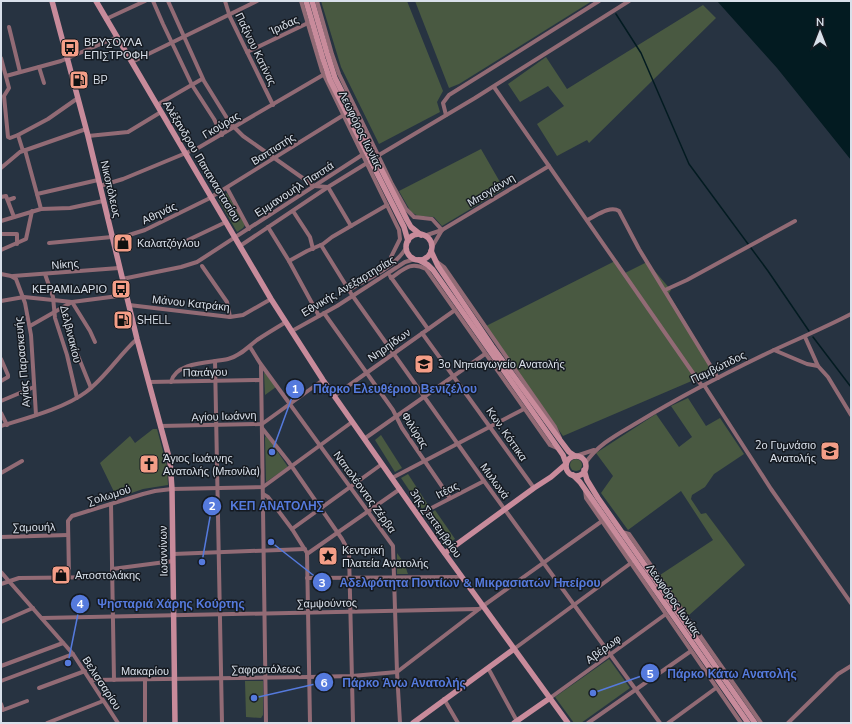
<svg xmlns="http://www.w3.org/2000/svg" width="852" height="724" font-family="'Nunito Sans',sans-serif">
<rect width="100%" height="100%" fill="#273341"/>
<g fill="#495941">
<polygon points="321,1 407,1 443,91 437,102 440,112 379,144 341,67"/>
<polygon points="415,1 592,1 459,84 449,88"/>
<polygon points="703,5 716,18 589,143 587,140 557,156 537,124 564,106 548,86 520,102 508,84 546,57 567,89"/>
<polygon points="481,149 504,189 442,226 434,217 418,216 411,212 399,191"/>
<polygon points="227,193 245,225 243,228 237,232 218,199"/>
<polygon points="617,260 625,273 647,262 671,290 669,293 670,296 715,371 563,436 486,326"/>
<polygon points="264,373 265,373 276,387 265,395"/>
<polygon points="688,398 706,426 720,418 744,454 714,474 705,487 692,495 691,499 701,514 706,513 745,565 688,616 660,575 713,540 681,491 628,530 601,493 613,476 596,453 656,414 679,447 692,437 671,406"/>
<polygon points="153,429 157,429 167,466 168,485 143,489 117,498 100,463 130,436 135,443"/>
<polygon points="266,435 288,467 266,482 265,438"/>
<polygon points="381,435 402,468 395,472 375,440"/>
<circle cx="576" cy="465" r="6"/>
<polygon points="408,474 428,505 422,509 401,478"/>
<polygon points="435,510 455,539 447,545 428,516"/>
<polygon points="397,553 404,563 408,574 397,574"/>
<polygon points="609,659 630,688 581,723 574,723 555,697"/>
<polygon points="245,681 263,681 263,715 261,718 246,717"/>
</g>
<polygon fill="#031b21" points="717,1 851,1 851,160 777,68"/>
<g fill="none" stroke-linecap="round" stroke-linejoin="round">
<g stroke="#031b21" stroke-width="1.5">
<polyline points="616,14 641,53 689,164 768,271 809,331"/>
<polyline points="813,337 851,387"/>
</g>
<g stroke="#926b75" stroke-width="4">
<polyline points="153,1 163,24 192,85 214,119 222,135"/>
<polyline points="168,1 204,81 230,123 243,136 314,186 328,187 351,226"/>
<polyline points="225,1 230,17 273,105"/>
<polyline points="301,1 322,71 399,230 400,239 391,257 393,263"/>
<polyline points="317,1 332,54 339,74 392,184 406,209 414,217 432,219 442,230"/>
<polyline points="106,19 145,1"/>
<polyline points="9,27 20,72"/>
<polyline points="247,52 308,23"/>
<polyline points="1,58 9,88 4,96 8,137 10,138 18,135 23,151"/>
<polyline points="132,62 257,1"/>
<polyline points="39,67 44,83"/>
<polyline points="6,76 61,61 117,37"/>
<polyline points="494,87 702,386"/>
<polyline points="157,105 202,79"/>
<polyline points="446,115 443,103 449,95 599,1"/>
<polyline points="18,135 48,119 78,98"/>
<polyline points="88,136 128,132 161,112"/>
<polyline points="25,150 37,194"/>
<polyline points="379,155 475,98 629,1"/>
<polyline points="1,168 20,152 86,129"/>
<polyline points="100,186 123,179 198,148 323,75"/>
<polyline points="227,188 249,229"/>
<polyline points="1,197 6,196 14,217"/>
<polyline points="8,200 14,198"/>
<polyline points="41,209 37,194 98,180"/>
<polyline points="293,211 310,237 313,249"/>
<path d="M587,220C596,216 610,205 619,211L639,249L718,378"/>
<polyline points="1,221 41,209 70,208 103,201"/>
<polyline points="268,227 289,261 319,316"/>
<polyline points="1,234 17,234 17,244"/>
<polyline points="424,236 442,230 549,166"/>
<polyline points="113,240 145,230 208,199 342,116"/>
<polyline points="188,240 226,222"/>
<polyline points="49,243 112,237"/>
<polyline points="321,245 352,295 484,481 660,723"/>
<polyline points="240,246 328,187 367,163"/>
<polyline points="432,247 442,230"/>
<polyline points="1,250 26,239 32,211"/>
<polyline points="289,261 307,251 323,244 332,237 387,205"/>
<polyline points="436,261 444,267 555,427 560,438"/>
<polyline points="202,266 227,302 230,317"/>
<polyline points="1,274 11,276 16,279 25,303 31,335 36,415"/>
<polyline points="45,274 53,297 55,318 67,355 77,398"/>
<polyline points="13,276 119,268"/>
<polyline points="390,276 428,329"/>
<path d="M391,278C404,269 410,261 426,269L550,445L559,449"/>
<polyline points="122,279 181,267 197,262 362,155"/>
<path d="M349,290C369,278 394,268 406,248"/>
<polyline points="665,290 687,280 795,221"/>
<polyline points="1,301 24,297 72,302 126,295"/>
<polyline points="129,305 230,317 243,315 271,299"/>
<polyline points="324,313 393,410 402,428 450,498"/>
<polyline points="30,326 72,302 90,331 95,342"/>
<polyline points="292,331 337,306 405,262 415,259"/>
<polyline points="422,333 534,488"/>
<polyline points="805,337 818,366"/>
<polyline points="72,341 91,388"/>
<polyline points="250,347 260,363 393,546 397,672 400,723"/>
<polyline points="774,350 807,364 818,366 828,377 851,415"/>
<polyline points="1,359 8,375 8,377 1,381"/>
<polyline points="215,361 222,723"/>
<polyline points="261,366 266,723"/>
<polyline points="149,382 261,380"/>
<path d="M171,382C176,361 211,363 228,359C240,356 248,347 257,340C266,334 276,328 286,322"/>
<polyline points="704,385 771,489 851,603"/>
<polyline points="334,396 455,310"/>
<polyline points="1,401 34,387"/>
<polyline points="1,413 7,425"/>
<path d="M1,426C27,418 65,408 86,392C106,377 119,355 137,339"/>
<polyline points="160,426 262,424 323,380"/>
<polyline points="262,428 288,461 342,539 349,552 353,723"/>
<polyline points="364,439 485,354"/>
<polyline points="576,456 594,450"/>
<path d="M585,464C597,444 620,433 640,421C683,395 728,372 774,350C800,338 826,327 851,314"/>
<polyline points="1,473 22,461"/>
<polyline points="392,478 524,409"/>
<polyline points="585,490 586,498 741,723"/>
<polyline points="263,494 268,497 292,529 307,553 310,723"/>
<polyline points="111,504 114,680"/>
<polyline points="418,515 484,481"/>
<polyline points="292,529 382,464"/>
<polyline points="622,532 629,534 761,723"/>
<polyline points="1,537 68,535"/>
<polyline points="173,554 305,549"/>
<polyline points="307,554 400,489"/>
<polyline points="112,569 173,561"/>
<polyline points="1,572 73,654 118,723"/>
<polyline points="69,577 68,521 72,516 143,494 155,491 172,489 263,487 352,422"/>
<polyline points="307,578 462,577"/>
<polyline points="1,584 19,578 113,577"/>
<polyline points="42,618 479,609"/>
<polyline points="1,622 33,608"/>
<polyline points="514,649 631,563"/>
<polyline points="1,666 63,643"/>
<polyline points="488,668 518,723"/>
<polyline points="91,680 309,677 352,676 397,672 483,606 602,521"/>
<polyline points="1,681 73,654"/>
<polyline points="39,688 85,671"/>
<polyline points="550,698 666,614"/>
<polyline points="444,699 458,723"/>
<polyline points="1,704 3,710 27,701"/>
<polyline points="47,723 103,701"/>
<polyline points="145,723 145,680"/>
<polyline points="588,723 691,651"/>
<polyline points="668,723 716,688"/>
<polyline points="788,723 838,674 851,666"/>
</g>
<g stroke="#c88b9b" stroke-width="5.5">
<polyline points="52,1 88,136 137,339 170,461 172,489 175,723"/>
<polyline points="96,1 271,299 323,380 438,544 568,723"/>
<polyline points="306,1 323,59 330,80 404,227 408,241"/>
<polyline points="312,1 327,53 335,78 407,220 411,227 421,235"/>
<circle cx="419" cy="247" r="13"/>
<polyline points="431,251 438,266 492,346 560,440 569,452 575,456"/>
<polyline points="419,260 428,265 433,270 563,455 566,463"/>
<circle cx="576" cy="466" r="10"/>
<polyline points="584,470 587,480 598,498 755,723"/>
<polyline points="573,475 580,482 748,723"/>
<polyline points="445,553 534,488 551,477 566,464"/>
<polyline points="413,723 514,649"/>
<polyline points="514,723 550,698"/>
</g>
</g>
<defs>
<g id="bus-square" transform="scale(1)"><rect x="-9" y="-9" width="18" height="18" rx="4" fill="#f49e87" stroke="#151a21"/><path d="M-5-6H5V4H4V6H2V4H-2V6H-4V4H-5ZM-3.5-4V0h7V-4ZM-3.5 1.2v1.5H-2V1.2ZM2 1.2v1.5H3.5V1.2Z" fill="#111"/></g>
<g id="fuel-square" transform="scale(1)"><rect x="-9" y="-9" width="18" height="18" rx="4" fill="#f49e87" stroke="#151a21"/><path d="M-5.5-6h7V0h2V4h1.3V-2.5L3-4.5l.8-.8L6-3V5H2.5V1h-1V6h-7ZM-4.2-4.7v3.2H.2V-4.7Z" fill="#111"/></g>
<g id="shop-square" transform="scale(1)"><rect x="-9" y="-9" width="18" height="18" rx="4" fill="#f49e87" stroke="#151a21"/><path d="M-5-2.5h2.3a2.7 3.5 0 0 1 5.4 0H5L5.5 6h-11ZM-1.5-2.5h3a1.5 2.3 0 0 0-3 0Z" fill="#111"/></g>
<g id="school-square" transform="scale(1)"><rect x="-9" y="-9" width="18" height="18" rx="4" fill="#f49e87" stroke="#151a21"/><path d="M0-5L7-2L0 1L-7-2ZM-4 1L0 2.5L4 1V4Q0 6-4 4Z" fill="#111"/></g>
<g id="church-square" transform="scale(1)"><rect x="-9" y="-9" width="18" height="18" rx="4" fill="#f49e87" stroke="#151a21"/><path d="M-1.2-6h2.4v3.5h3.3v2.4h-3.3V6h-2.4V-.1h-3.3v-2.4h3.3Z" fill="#111"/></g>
<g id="sight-square" transform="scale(1)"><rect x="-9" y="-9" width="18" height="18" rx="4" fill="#f49e87" stroke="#151a21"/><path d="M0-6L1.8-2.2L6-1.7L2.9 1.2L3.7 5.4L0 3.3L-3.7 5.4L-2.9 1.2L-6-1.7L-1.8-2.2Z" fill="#111"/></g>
</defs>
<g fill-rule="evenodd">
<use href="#bus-square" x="70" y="48"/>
<use href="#fuel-square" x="79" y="80"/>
<use href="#shop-square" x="123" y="243"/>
<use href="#bus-square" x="121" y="289"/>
<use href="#fuel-square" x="123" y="320"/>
<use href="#school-square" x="424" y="364"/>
<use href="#school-square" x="830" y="451"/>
<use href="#church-square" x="149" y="464"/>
<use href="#sight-square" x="328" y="556"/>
<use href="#shop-square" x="61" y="575"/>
</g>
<g text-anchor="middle" stroke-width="3" stroke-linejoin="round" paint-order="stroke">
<g font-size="11" fill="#d9e0ea" stroke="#151a21">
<text transform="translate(284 25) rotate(-25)" y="4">Ίριδας</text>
<text transform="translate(256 49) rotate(64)" y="4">Παξίνου Κατίνας</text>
<text transform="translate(221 125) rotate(-31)" y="4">Γκούρας</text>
<text transform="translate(361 130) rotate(64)" y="4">Λεωφόρος Ιωνίας</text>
<text transform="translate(273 149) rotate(-32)" y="4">Βαπτιστής</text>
<text transform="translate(202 161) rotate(59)" y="4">Αλέξανδρου Παπαναστασίου</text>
<text transform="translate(111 189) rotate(77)" y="4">Νικοπόλεως</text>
<text transform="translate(294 189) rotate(-33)" y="4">Εμμανουήλ Παππά</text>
<text transform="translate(491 190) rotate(-31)" y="4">Μπογιάννη</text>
<text transform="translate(159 213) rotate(-25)" y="4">Αθηνάς</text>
<text transform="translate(65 264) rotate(-5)" y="4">Νίκης</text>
<text transform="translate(348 286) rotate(-31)" y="4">Εθνικής Ανεξαρτησίας</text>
<text transform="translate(191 303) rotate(6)" y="4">Μάνου Κατράκη</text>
<text transform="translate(71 334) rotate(76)" y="4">Δελβινακίου</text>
<text transform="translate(389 345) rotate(-35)" y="4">Νηρηίδων</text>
<text transform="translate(22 362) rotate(-95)" y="4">Αγίας Παρασκευής</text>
<text transform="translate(718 367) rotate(-26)" y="4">Παμβώτιδος</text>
<text transform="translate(205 372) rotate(-1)" y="4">Παπάγου</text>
<text transform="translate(224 416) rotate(-2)" y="4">Αγίου Ιωάννη</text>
<text transform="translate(415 430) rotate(58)" y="4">Φιλύρας</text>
<text transform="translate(507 434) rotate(55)" y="4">Κων. Κόττικα</text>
<text transform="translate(495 481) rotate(54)" y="4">Μυλωνά</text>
<text transform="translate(447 490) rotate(-27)" y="4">Ιτέας</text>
<text transform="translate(365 492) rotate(54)" y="4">Ναπολέοντος Ζέρβα</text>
<text transform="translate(109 495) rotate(-17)" y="4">Σολωμού</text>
<text transform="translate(436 523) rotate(55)" y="4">3ης Σεπτεμβρίου</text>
<text transform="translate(34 527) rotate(-1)" y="4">Σαμουήλ</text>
<text transform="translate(163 551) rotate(-91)" y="4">Ιωαννίνων</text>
<text transform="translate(674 600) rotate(55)" y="4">Λεωφόρος Ιωνίας</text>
<text transform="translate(327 603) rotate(-1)" y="4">Σαμψούντος</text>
<text transform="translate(603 649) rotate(-36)" y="4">Αβέρωφ</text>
<text transform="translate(266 669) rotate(-1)" y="4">Σαφραπόλεως</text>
<text x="145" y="675">Μακαρίου</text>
<text transform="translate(102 683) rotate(57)" y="4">Βελισσαρίου</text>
</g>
<g font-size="11" fill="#d9e0ea" stroke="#151a21" text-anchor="start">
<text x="84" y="46">ΒΡΥΣΟΥΛΑ<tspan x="84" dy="13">ΕΠΙΣΤΡΟΦΗ</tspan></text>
<text x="93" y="84">BP</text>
<text x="137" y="247">Καλατζόγλου</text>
<text x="107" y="293" text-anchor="end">ΚΕΡΑΜΙΔΑΡΙΟ</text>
<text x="137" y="324">SHELL</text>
<text x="438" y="368">3ο Νηπιαγωγείο Ανατολής</text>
<text x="816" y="449" text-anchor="end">2ο Γυμνάσιο<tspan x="816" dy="13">Ανατολής</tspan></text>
<text x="163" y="462">Άγιος Ιωάννης<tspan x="163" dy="13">Ανατολής (Μπονίλα)</tspan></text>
<text x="342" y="554">Κεντρική<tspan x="342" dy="13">Πλατεία Ανατολής</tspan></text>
<text x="75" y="579">Αποστολάκης</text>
</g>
</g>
<path fill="none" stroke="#557add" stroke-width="1.5" d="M272 452L295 389M202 562L212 506M271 542L322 582M68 663L80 604M593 693L650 673M254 698L324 682"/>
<g fill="#557add" stroke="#151a21" stroke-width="1.5">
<circle cx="272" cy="452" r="4"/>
<circle cx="202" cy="562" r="4"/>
<circle cx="271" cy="542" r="4"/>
<circle cx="68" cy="663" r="4"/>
<circle cx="593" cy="693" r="4"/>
<circle cx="254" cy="698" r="4"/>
<circle cx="295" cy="389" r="10"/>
<circle cx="212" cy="506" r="10"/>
<circle cx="322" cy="582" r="10"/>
<circle cx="80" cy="604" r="10"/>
<circle cx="650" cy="673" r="10"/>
<circle cx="324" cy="682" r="10"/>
</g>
<g font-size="12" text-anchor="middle" font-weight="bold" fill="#fff">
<text x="295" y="393">1</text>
<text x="212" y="510">2</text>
<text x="322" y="587">3</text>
<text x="80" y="608">4</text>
<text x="650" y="678">5</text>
<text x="324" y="687">6</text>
</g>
<g font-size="12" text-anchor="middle" font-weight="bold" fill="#557add" stroke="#151a21" stroke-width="3" stroke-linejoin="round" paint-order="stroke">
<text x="395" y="393">Πάρκο Ελευθέριου Βενιζέλου</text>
<text x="277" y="510">ΚΕΠ ΑΝΑΤΟΛΗΣ</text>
<text x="470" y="587">Αδελφότητα Ποντίων &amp; Μικρασιατών Ηπείρου</text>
<text x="171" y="608">Ψησταριά Χάρης Κούρτης</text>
<text x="732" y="678">Πάρκο Κάτω Ανατολής</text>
<text x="404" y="687">Πάρκο Άνω Ανατολής</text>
</g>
<rect width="852" height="724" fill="none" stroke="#d9e0ea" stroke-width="4"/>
<g transform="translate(820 32)" stroke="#151a21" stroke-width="3" paint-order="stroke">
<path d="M0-3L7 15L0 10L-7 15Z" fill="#d9e0ea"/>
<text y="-6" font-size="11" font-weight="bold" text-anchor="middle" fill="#d9e0ea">N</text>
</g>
</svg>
